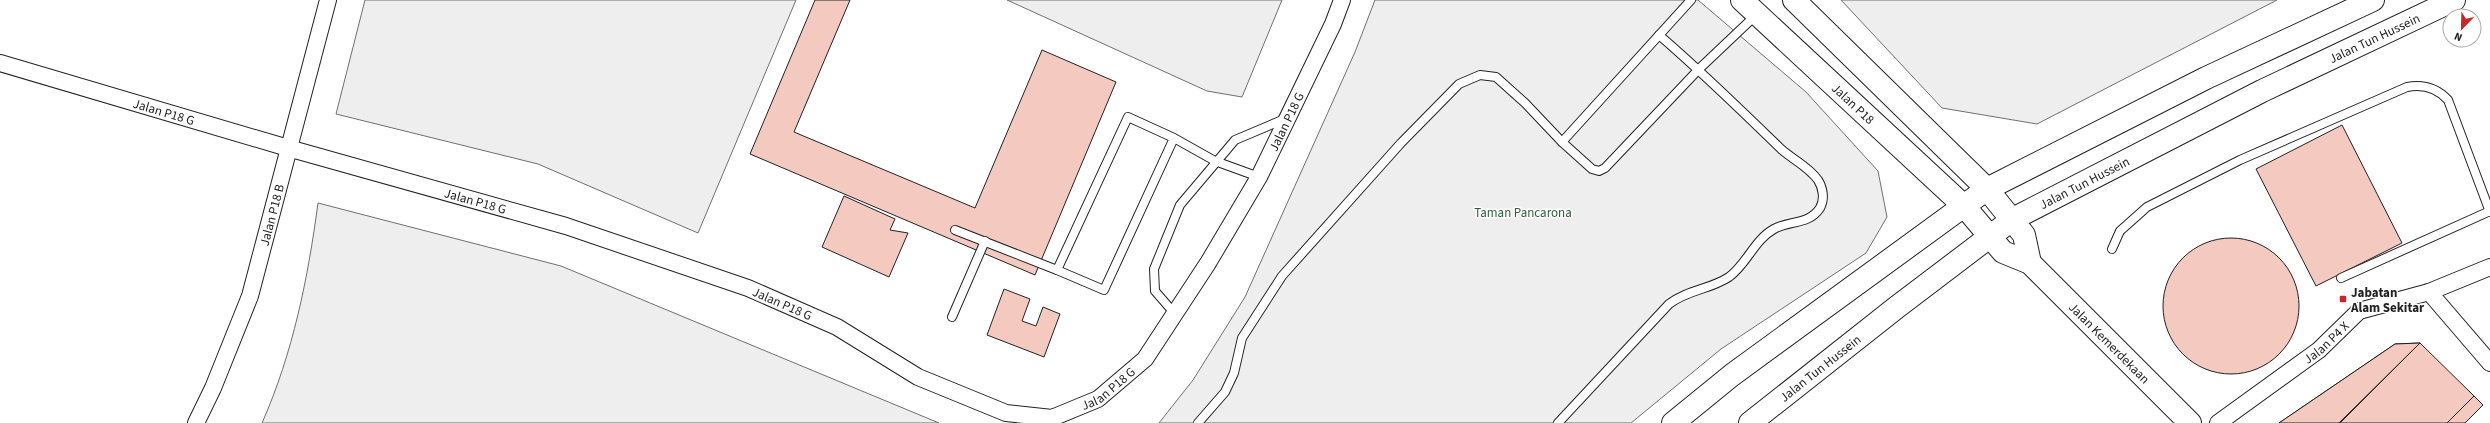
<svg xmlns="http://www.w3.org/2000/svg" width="2490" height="423" font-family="'Source Sans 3',sans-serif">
<rect width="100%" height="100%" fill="#fff"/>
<g fill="#eee" stroke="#6f6f6f">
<polygon points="365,0 796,0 698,233 538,164 336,114"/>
<polygon points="1007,0 1282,0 1242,97 1207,91"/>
<polygon points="1375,0 1698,0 1806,92 1878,171 1887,217 1866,253 1721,349 1631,423 1159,423 1193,380 1245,297 1355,52"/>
<polygon points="1841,0 2277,0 2037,124 1942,108"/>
<path d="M318,203L561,266L939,423H262C293,353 308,278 318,203Z"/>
</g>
<g fill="#f3c9c0" stroke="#222">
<polygon points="815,0 850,0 794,132 975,208 1042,50 1116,82 1035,275 750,154"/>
<polygon points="2342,125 2402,243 2316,286 2256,169"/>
<polygon points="844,196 895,219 890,230 908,233 889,277 822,247"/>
<circle cx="2231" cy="306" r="68"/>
<polygon points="1004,289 1030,299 1022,321 1036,326 1043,307 1060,314 1044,357 987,335"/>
<polygon points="2420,343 2339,423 2279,423 2395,344"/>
<polygon points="2420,343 2474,396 2447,423 2340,423"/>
<polygon points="2420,343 2339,423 2279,423 2395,344"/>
<polygon points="2474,396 2483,405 2465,423 2447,423"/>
</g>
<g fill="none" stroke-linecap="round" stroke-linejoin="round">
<g stroke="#222" stroke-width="10">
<g id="lane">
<polyline points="1174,138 1104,290 1057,270 1128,117 1174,138 1215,161 1259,177"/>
<polyline points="1562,142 1691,0"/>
<polyline points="955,230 1057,270"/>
<path d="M2112,249L2120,231L2147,207L2240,160L2407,87C2423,84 2437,88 2448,100L2490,212"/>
<polyline points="2341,278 2490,211"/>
<polyline points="1175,314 1155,291 1154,269 1180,205 1235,140 1287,118"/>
<polyline points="952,317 985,241"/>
<polyline points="1198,423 1225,392 1234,373 1242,338 1282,276 1401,143 1459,84 1480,75 1496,77 1525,103 1562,142 1592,169 1599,171 1605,168 1699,69 1756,15"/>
<path d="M1558,423L1669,304C1689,289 1709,290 1729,277C1747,264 1754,240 1774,229C1790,220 1809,225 1820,208C1825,199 1823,188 1818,180C1809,167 1792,159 1781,149C1741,110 1701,71 1659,35"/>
</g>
</g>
<g stroke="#222" stroke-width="18">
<g id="street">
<path id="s1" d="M0,63L288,148L566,226L748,288L837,327L918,377L1006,413L1052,418L1098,399L1145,359L1208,263L1259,177L1333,24L1342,0"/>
<polyline points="2429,292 2490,363"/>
<path id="s2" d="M196,423L213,388L250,296L328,0"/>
<path id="s3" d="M2218,423L2319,350L2359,311L2429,292L2490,267"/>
</g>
</g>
<g stroke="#222" stroke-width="24">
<g id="secondary">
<path id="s4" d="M1742,0L1965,207L2003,252L2030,263L2190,423"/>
<polyline points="1794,0 1987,189 2024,235 2030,263"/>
<polyline points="1673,423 1732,375 1987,189 2206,78 2373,0"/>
<path id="s5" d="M1750,423L1897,307L2013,219L2262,91L2454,0"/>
</g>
</g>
<use href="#lane" stroke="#fff" stroke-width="8"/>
<use href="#street" stroke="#fff" stroke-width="16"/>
<use href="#secondary" stroke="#fff" stroke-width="22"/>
</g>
<rect fill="#c62828" stroke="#fff" stroke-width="1.5" x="2339" y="295" width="8" height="8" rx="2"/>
<g text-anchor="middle" stroke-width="3" stroke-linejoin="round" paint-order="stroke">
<g font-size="13" fill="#222" stroke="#fff">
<text dy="5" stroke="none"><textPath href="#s5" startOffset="737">Jalan Tun Hussein</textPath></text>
<text dy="5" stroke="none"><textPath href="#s4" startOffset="152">Jalan P18</textPath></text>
<text dy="5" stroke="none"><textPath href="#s1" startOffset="171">Jalan P18 G</textPath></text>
<text dy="5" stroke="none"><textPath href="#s1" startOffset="1503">Jalan P18 G</textPath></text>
<text dy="5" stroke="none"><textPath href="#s5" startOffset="413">Jalan Tun Hussein</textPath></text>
<text dy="5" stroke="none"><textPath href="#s1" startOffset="495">Jalan P18 G</textPath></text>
<text dy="5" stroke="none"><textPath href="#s2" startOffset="222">Jalan P18 B</textPath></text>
<text dy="5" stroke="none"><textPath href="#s1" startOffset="819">Jalan P18 G</textPath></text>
<text dy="5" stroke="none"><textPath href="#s3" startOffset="135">Jalan P4 X</textPath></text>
<text dy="5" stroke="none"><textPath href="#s4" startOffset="505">Jalan Kemerdekaan</textPath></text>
<text dy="5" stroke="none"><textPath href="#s5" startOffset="89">Jalan Tun Hussein</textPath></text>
<text dy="5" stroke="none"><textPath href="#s1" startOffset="1179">Jalan P18 G</textPath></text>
</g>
<g font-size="13" fill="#2f5e38" stroke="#fff">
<text x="1523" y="217">Taman Pancarona</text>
</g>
<g font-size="13" font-weight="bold" fill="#222" stroke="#fff" text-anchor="start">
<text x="2351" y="297">Jabatan<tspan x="2351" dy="15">Alam Sekitar</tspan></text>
</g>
</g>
<g transform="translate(2462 28) rotate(203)"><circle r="19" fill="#ffffff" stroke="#a7a7a7"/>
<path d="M0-3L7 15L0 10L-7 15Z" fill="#c62828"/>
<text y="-6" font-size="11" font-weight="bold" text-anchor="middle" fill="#222222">N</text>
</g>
</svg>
